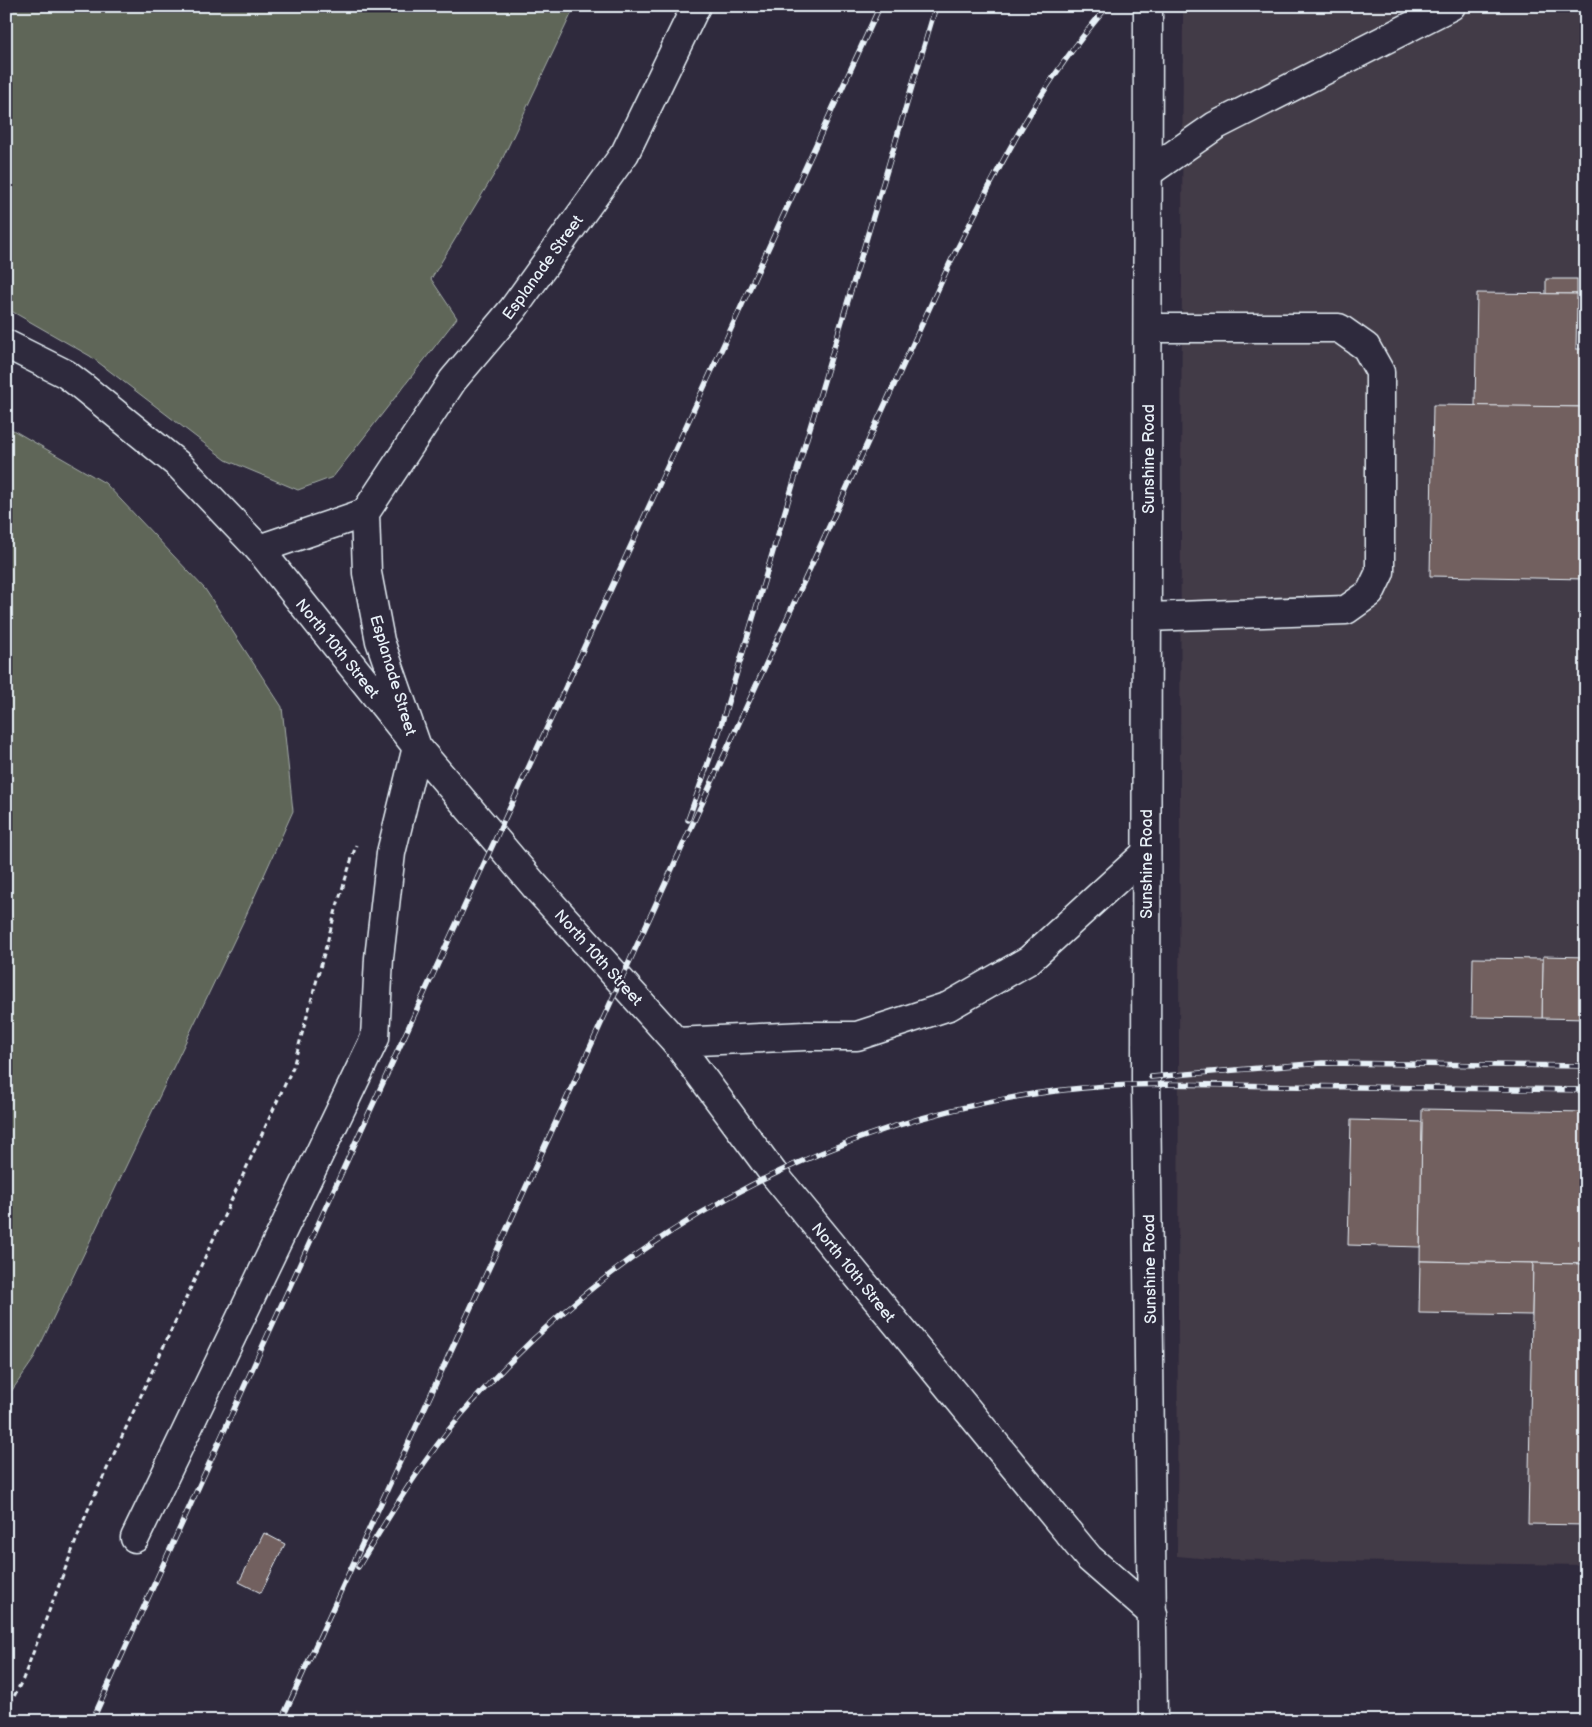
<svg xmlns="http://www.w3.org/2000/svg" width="1592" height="1727" font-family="'Balsamiq Sans',sans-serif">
<rect width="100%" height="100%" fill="#2f2a3d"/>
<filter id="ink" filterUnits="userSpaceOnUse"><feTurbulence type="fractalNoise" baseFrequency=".02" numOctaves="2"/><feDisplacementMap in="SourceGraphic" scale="10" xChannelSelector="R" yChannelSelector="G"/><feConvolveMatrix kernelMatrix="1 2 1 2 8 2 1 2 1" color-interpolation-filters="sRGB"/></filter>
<g filter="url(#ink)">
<g fill="#433a47">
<polygon points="1183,6 1586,6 1586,1565 1211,1559 1177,1556"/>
<polygon points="356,1709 383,1721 351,1721"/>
</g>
<g fill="#5f6659" stroke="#a4aca8">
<polygon points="6,6 575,6 498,168 431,279 457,318 333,477 298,490 226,460 90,356 6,308"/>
<polygon points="6,426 105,483 205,589 282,707 293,811 243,922 33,1360 6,1399"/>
</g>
<g fill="#72605f" stroke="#e8f1f8">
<rect x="1546" y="279" width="31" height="15"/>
<polygon points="1477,293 1577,294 1576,349 1586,349 1586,407 1475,406"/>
<polygon points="1433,405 1586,407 1586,579 1430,576"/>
<polygon points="1543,956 1586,957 1586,1019 1542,1018"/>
<polygon points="1473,958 1543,959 1542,1018 1472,1017"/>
<polygon points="1422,1109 1586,1112 1586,1264 1420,1261"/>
<polygon points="1351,1120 1422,1122 1420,1247 1348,1245"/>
<polygon points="1420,1261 1533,1263 1532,1315 1419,1313"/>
<polygon points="1533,1263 1586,1264 1586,1525 1528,1524"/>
<polygon points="264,1533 285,1544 261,1593 239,1582"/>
</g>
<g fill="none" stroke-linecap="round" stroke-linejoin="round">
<g stroke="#e8f1f8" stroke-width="31">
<g id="minor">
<polyline points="1148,6 1146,1083 1153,1721"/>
<polyline points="1149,172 1215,126 1451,6"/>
<polyline points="6,344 66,374 83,387 180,466 259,549 417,747 534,885 676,1042 773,1173 1089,1558 1153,1614"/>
<polyline points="259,549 365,513"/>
<polyline points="1147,617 1346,610 1370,593 1380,572 1380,372 1366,347 1339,328 1149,328"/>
<polyline points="676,1042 805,1036 857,1036 949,1006 1029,960 1146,853"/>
<polyline points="135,1538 375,1038 379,958 391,853 417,747 380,641 367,573 365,513 453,380 513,309 625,153 696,6"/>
</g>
</g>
<polyline stroke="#e8f1f8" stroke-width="3" stroke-dasharray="5 4" stroke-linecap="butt" points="6,1712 23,1679 87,1512 293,1067 337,906 356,845"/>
<use href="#minor" stroke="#2f2a3d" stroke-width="28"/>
<g stroke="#e8f1f8" stroke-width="5.5">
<g id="rail">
<polyline points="688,820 719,732 936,6"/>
<polyline points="1151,1077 1322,1063 1586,1066"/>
<path d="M358,1567C390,1515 421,1462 461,1415C615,1236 827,1118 1063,1090C1136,1081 1208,1085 1282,1086C1383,1087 1484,1089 1586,1090"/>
<polyline points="92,1721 351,1152 880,6"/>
<path d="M281,1721L950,263C996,172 1040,83 1108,6"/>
</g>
</g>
<use href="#rail" stroke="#2f2a3d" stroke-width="4" stroke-dasharray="11" stroke-linecap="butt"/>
</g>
</g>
<g text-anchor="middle" stroke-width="4" stroke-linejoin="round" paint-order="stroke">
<g font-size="16" fill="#e8f1f8" stroke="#2f2a3d">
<text transform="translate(542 267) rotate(-54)" y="6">Esplanade Street</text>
<text transform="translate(1148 459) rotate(-90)" y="6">Sunshine Road</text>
<text transform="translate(338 648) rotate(51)" y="6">North 10th Street</text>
<text transform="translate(394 675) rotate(73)" y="6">Esplanade Street</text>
<text transform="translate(1146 864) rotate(-90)" y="6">Sunshine Road</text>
<text transform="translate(599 957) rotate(48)" y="6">North 10th Street</text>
<text transform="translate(1149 1269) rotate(-91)" y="6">Sunshine Road</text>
<text transform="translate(854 1272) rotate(51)" y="6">North 10th Street</text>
</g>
</g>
<rect width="1592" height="1727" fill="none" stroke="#2f2a3d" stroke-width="25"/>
<rect x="12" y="12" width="1567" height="1702" fill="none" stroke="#e8f1f8" stroke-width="2" filter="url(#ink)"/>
</svg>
